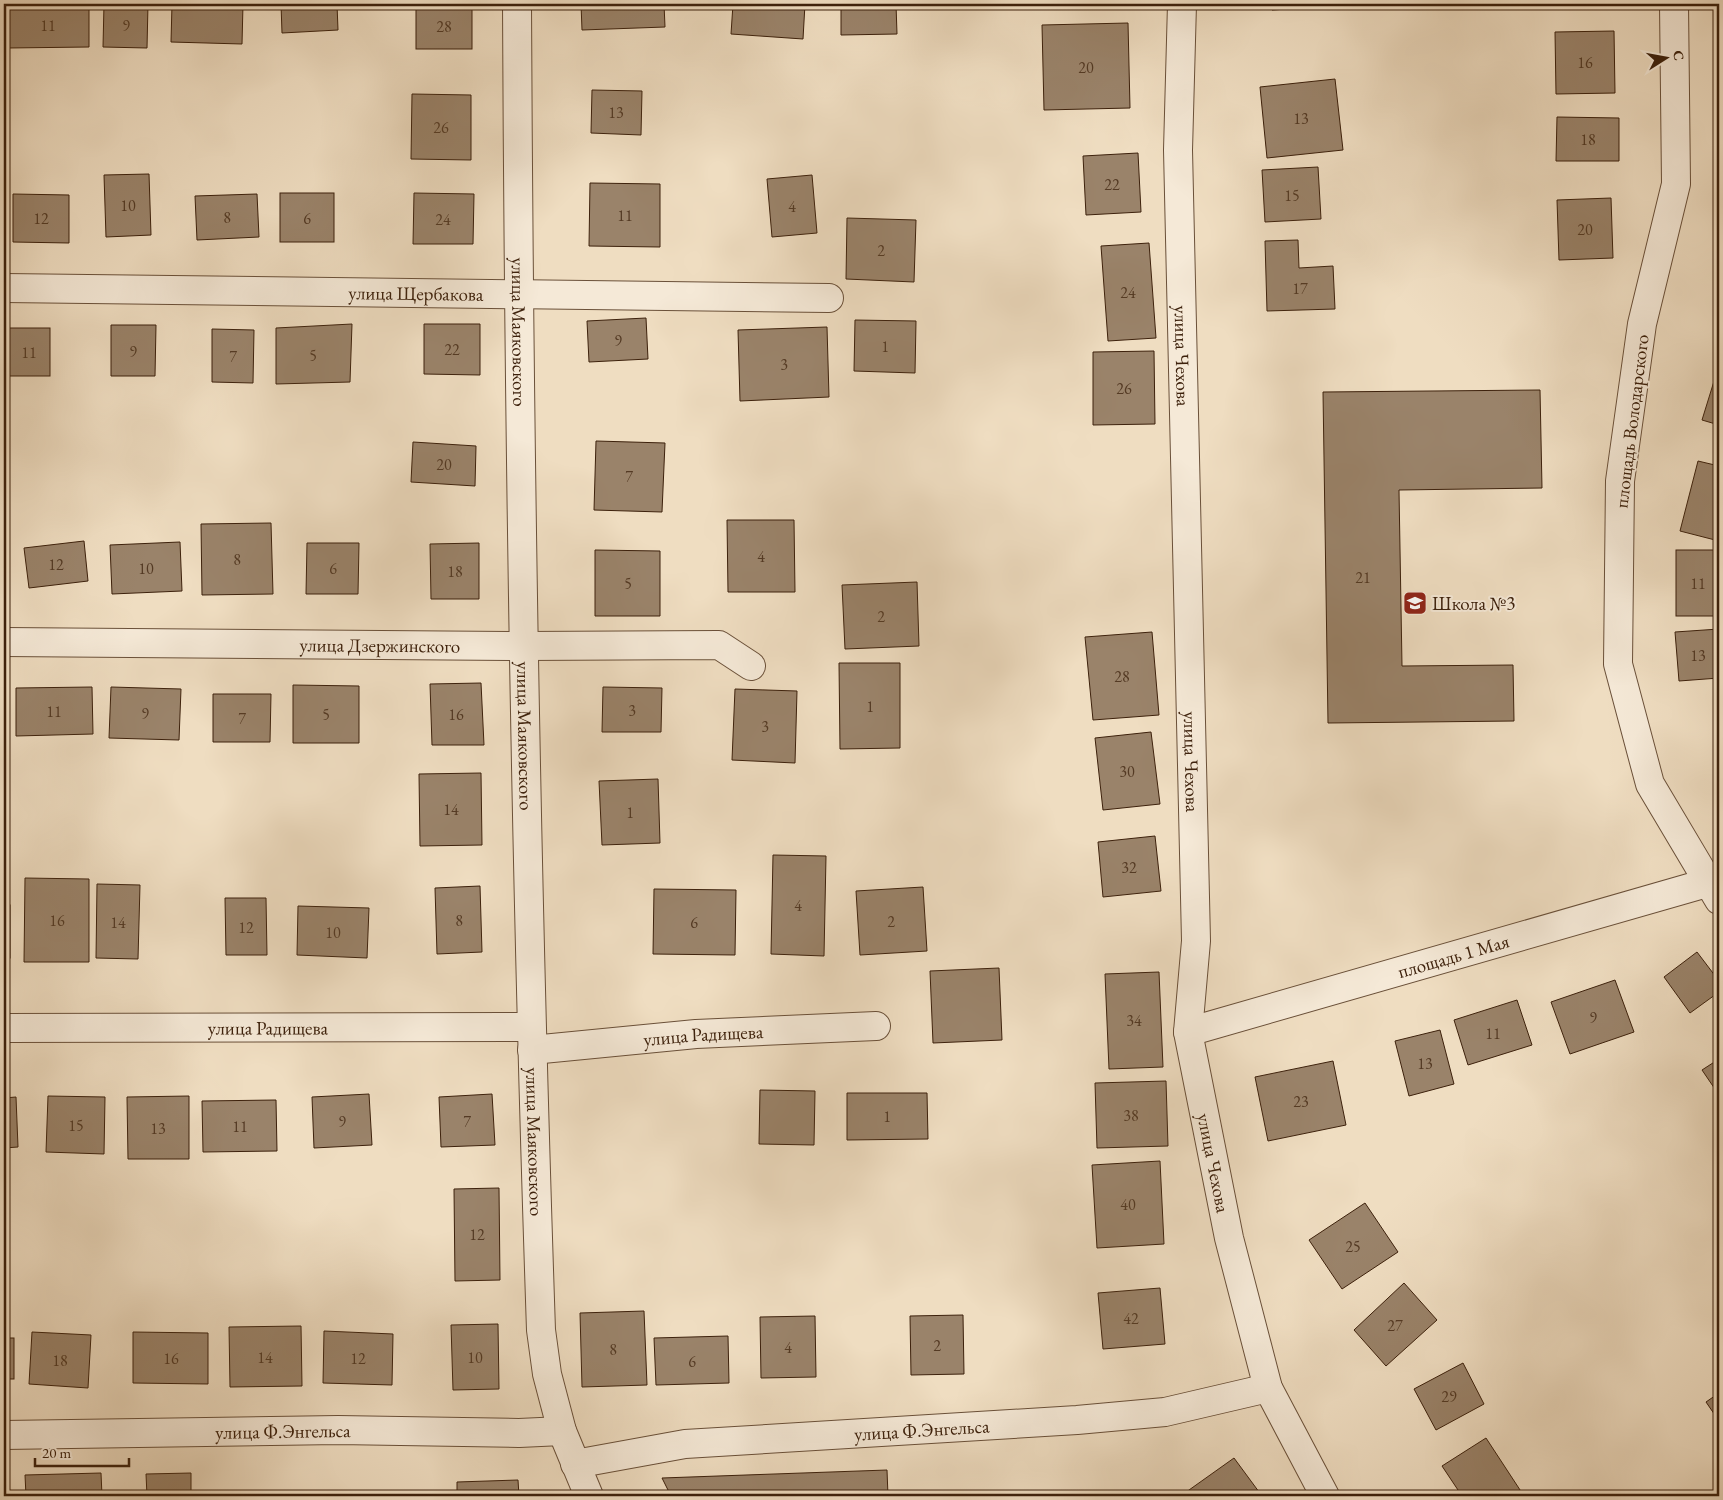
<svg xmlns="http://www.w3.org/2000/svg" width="1723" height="1500" font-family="'EB Garamond',serif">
<rect width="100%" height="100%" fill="#efddc1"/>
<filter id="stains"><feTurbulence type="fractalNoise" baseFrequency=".004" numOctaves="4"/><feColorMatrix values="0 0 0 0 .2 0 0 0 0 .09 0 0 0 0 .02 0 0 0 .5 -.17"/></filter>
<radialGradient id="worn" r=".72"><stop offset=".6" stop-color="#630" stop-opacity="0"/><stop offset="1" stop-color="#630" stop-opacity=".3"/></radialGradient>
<g fill="#9a836a" stroke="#3d210c">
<polygon points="8,4 89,4 89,47 8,48"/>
<polygon points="104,4 148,4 147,48 103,47"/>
<polygon points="172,4 243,4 242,44 171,42"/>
<polygon points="281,4 337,4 338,30 282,33"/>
<rect x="416" y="4" width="56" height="45"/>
<polygon points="581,4 664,4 665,27 582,30"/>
<polygon points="733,4 805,4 803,39 731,34"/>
<polygon points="841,4 896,4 897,34 841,35"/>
<polygon points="1092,4 1139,4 1139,8 1092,7"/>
<polygon points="1271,4 1353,4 1353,5 1272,10"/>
<polygon points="1128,23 1130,108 1044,110 1042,25"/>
<polygon points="1614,31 1615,93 1556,94 1555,32"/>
<polygon points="1335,79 1343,150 1267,158 1260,87"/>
<polygon points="592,90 642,91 641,135 591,133"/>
<polygon points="412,94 471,95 471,160 411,159"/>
<polygon points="1557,117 1619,118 1619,161 1556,161"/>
<polygon points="1138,153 1141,212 1086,215 1083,156"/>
<polygon points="1318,167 1321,219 1265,222 1262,170"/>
<polygon points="149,174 151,235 106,237 104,175"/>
<polygon points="812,175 817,233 772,237 767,179"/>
<polygon points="590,183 660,184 660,247 589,246"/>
<rect x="280" y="193" width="54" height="49"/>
<polygon points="414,193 474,194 473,244 413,244"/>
<polygon points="13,194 69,195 69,243 13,242"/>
<polygon points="257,194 259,237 197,240 195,196"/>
<polygon points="1611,198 1613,258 1559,260 1557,200"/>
<polygon points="847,218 916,220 914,282 846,279"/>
<polygon points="1298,240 1299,268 1333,266 1335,309 1267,311 1265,241"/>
<polygon points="1149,243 1156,338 1108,341 1101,246"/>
<polygon points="646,318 648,359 589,362 587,321"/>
<polygon points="855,320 916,321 915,373 854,371"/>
<polygon points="352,324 350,382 276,384 276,328"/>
<polygon points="424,324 480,324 480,375 424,374"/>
<polygon points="111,325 156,325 155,376 111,376"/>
<polygon points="827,327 829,397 740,401 738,330"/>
<rect x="7" y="328" width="43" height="48"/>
<polygon points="212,329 254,330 253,383 212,382"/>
<polygon points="1154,351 1155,424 1093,425 1093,352"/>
<polygon points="1719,365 1719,425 1702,420"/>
<polygon points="1540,390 1542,488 1399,490 1402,666 1513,665 1514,721 1328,723 1323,392"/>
<polygon points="596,441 665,443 662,512 594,510"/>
<polygon points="413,442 476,446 475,486 411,482"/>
<polygon points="1698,461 1719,466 1719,541 1680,531"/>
<polygon points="727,520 794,520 795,592 728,592"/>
<polygon points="271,523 273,594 202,595 201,524"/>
<polygon points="84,541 88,581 29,588 24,548"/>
<polygon points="180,542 182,591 112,594 110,545"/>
<polygon points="307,543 359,543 358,594 306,594"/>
<polygon points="479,543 479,599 431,599 430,544"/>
<polygon points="595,550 660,551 660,616 595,616"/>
<rect x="1676" y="550" width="43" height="66"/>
<polygon points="917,582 919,646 845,649 842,585"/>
<polygon points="1719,629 1719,678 1679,681 1675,632"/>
<polygon points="1152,632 1159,715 1093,720 1085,637"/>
<polygon points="839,663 900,663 900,748 840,749"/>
<polygon points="481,683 484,745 432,745 430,684"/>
<polygon points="293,685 359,686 359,743 293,743"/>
<polygon points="92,687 93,734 16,736 16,688"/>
<polygon points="111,687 181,689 179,740 109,738"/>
<polygon points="603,687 662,688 661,732 602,732"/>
<polygon points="735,689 797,691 795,763 732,760"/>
<polygon points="213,694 271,694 270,742 213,742"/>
<polygon points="1151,732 1160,804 1103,810 1095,738"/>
<polygon points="481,773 482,845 420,846 419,774"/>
<polygon points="658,779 660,843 602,845 599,781"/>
<polygon points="1155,836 1161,891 1103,897 1098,842"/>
<polygon points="773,855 826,856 824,956 771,954"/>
<polygon points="25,878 89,879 89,962 24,962"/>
<polygon points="97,884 140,885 138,959 96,958"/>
<polygon points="480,886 482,952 437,954 435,888"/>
<polygon points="923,887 927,951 860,955 856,891"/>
<polygon points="654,889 736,890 735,955 653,954"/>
<polygon points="225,898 266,898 267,955 226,955"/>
<rect x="4" y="905" width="6" height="53"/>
<polygon points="298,906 369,908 367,958 297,955"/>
<polygon points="1697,952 1719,981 1719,992 1690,1013 1664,977"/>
<polygon points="999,968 1002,1040 933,1043 930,971"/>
<polygon points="1159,972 1163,1067 1109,1069 1105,974"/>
<polygon points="1615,980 1634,1032 1570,1054 1551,1002"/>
<polygon points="1517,1000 1532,1045 1468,1065 1454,1020"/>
<polygon points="1440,1030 1454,1084 1409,1096 1395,1041"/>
<polygon points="1719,1059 1719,1095 1702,1070"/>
<polygon points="1333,1061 1346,1125 1268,1141 1255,1077"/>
<polygon points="1166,1081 1168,1146 1097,1148 1095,1083"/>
<polygon points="760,1090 815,1091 814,1145 759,1144"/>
<polygon points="847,1093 927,1093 928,1139 847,1140"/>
<polygon points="369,1094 372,1145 314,1148 312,1097"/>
<polygon points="492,1094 495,1145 441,1147 439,1097"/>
<polygon points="48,1096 105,1097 104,1154 46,1152"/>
<polygon points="189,1096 189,1159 128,1159 127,1097"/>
<polygon points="16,1097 18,1147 4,1148 4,1098"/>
<polygon points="276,1100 277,1151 203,1152 202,1101"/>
<polygon points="1160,1161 1164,1244 1097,1248 1092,1165"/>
<polygon points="499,1188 500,1280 455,1281 454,1189"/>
<polygon points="1365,1203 1398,1252 1342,1289 1309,1240"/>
<polygon points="1404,1283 1437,1320 1386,1366 1354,1330"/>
<polygon points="1160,1288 1165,1344 1103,1349 1098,1293"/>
<polygon points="644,1311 647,1385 582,1387 580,1313"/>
<polygon points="963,1315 964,1374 911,1375 910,1316"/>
<polygon points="815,1316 816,1377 761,1378 760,1317"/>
<polygon points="498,1324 499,1389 453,1390 451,1325"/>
<polygon points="301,1326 302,1386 230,1387 229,1327"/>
<polygon points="324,1331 393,1334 392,1385 323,1383"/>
<polygon points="32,1332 91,1335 88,1388 29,1384"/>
<polygon points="133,1332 208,1333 208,1384 133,1383"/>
<polygon points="728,1336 729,1383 656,1385 654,1338"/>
<rect x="4" y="1338" width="10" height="41"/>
<polygon points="1463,1363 1484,1404 1436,1430 1414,1389"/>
<polygon points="1719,1393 1719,1421 1706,1402"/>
<polygon points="1486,1438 1524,1496 1462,1496 1442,1466"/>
<polygon points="1234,1458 1262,1496 1183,1496 1182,1495"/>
<polygon points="887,1470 888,1496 671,1496 662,1478"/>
<polygon points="101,1473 102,1496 26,1496 25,1475"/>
<polygon points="191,1473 191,1496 147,1496 146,1474"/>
<polygon points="518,1480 519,1496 457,1496 457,1482"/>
<polygon points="1564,1491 1567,1496 1557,1496"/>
</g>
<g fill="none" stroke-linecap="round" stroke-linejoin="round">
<g stroke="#6a5039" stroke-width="30">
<g id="minor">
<path id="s1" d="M517,4C519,446 526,888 541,1330L547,1374L562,1431L589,1496"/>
<path id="s2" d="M1182,4L1178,150L1196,941L1188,1032L1229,1238L1268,1388L1325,1496"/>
<polyline points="1674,4 1676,184 1642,324 1620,481 1618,664 1650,784 1719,900"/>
<path id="s3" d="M4,288L829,298"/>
<path id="s4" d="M4,642L524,646L719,645L751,666"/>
<path id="s5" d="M4,1028L531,1027"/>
<path id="s6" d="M1188,1032L1710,882L1719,878"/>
<path id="s7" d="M532,1050L696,1034L876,1026"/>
<path id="s8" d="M4,1435L338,1430L519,1433L562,1431"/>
<path id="s9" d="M575,1464L685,1444L1077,1420L1165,1412L1268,1388"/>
</g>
</g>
<use href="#minor" stroke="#f5e9d7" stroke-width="28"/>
</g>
<defs>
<g id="school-square" transform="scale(1.25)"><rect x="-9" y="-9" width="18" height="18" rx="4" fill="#8f2418" stroke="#f5e9d7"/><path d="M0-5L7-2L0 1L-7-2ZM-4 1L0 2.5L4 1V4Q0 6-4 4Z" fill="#fff"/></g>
</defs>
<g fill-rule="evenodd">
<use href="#school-square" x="1415" y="603"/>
</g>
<g text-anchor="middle" stroke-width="4" stroke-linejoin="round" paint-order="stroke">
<g font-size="16" fill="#543a24">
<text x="48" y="31">11</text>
<text x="126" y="31">9</text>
<text x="444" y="32">28</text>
<text x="1585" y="68">16</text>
<text x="1086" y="73">20</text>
<text x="616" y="118">13</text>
<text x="1301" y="124">13</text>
<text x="441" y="133">26</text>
<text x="1588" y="145">18</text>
<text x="1112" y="190">22</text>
<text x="1292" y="201">15</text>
<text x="128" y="211">10</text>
<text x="792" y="212">4</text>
<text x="625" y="221">11</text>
<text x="227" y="223">8</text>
<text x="41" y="224">12</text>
<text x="307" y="224">6</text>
<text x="443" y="225">24</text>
<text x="1585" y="235">20</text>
<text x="881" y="256">2</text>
<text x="1300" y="294">17</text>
<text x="1128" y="298">24</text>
<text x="618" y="346">9</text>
<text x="885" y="352">1</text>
<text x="452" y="355">22</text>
<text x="133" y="357">9</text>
<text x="29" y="358">11</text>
<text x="313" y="361">5</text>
<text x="233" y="362">7</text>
<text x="784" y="370">3</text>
<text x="1124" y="394">26</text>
<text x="444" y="470">20</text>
<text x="629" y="482">7</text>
<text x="761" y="562">4</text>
<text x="237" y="565">8</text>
<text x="56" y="570">12</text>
<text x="146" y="574">10</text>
<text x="333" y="574">6</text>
<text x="455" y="577">18</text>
<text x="1363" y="583">21</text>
<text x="628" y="589">5</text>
<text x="1698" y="589">11</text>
<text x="881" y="622">2</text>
<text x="1698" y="661">13</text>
<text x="1122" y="682">28</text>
<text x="870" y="712">1</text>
<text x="632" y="716">3</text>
<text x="54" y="717">11</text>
<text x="145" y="719">9</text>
<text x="326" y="720">5</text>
<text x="456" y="720">16</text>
<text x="242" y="724">7</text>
<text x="765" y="732">3</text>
<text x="1127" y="777">30</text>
<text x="451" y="815">14</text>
<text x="630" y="818">1</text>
<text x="1129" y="873">32</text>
<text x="798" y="911">4</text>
<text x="57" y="926">16</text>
<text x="459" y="926">8</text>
<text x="891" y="927">2</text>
<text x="118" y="928">14</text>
<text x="694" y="928">6</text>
<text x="246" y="933">12</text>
<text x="333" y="938">10</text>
<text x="1593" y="1023">9</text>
<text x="1134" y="1026">34</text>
<text x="1493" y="1039">11</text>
<text x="1425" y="1069">13</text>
<text x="1301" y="1107">23</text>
<text x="1131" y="1121">38</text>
<text x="887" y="1122">1</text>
<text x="342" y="1127">9</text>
<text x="467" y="1127">7</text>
<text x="76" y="1131">15</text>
<text x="240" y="1132">11</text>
<text x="158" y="1134">13</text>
<text x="1128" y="1210">40</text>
<text x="477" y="1240">12</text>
<text x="1353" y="1252">25</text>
<text x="1131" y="1324">42</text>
<text x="1395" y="1331">27</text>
<text x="937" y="1351">2</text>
<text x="788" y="1353">4</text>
<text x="613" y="1355">8</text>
<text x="265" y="1363">14</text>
<text x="475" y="1363">10</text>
<text x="171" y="1364">16</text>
<text x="358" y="1364">12</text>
<text x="60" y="1366">18</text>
<text x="692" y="1367">6</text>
<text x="1449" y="1402">29</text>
</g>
<g font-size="19" fill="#3d210c" stroke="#f5e9d7">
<text dy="7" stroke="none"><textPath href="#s3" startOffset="412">улица Щербакова</textPath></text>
<text dy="7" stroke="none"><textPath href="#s1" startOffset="328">улица Маяковского</textPath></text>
<text dy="7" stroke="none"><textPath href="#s2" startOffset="352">улица Чехова</textPath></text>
<text transform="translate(1631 421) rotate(-83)" y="7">площадь Володарского</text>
<text dy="7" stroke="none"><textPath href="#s4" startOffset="376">улица Дзержинского</textPath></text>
<text dy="7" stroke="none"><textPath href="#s1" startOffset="732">улица Маяковского</textPath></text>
<text dy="7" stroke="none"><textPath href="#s2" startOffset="758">улица Чехова</textPath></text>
<text dy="7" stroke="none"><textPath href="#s6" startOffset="276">площадь 1 Мая</textPath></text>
<text dy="7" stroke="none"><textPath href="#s5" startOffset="264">улица Радищева</textPath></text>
<text dy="7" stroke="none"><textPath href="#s7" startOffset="172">улица Радищева</textPath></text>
<text dy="7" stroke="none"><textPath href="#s1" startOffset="1138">улица Маяковского</textPath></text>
<text dy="7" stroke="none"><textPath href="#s2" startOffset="1162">улица Чехова</textPath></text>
<text dy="7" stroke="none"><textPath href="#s9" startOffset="349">улица Ф.Энгельса</textPath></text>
<text dy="7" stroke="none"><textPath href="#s8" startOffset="279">улица Ф.Энгельса</textPath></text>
</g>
<g font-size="19" fill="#3d210c" stroke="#f5e9d7" text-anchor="start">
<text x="1432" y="610">Школа №3</text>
</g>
</g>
<rect width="1723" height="1500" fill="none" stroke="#efddc1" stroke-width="20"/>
<rect x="5" y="5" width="1713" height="1490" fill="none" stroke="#3d210c" stroke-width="2.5"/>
<rect x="10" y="10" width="1703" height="1480" fill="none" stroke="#3d210c"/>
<g transform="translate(1666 58) rotate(79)" stroke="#f5e9d7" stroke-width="4" paint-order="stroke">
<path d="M0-4L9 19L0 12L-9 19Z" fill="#3d210c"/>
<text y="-8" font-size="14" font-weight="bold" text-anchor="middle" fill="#3d210c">С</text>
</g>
<path d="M35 1458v8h94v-8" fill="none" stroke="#3d210c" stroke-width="2.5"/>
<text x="42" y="1458" font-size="15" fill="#3d210c" stroke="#f5e9d7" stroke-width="4" paint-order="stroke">20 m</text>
<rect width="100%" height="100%" filter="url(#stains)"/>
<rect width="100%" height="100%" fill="url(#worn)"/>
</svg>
